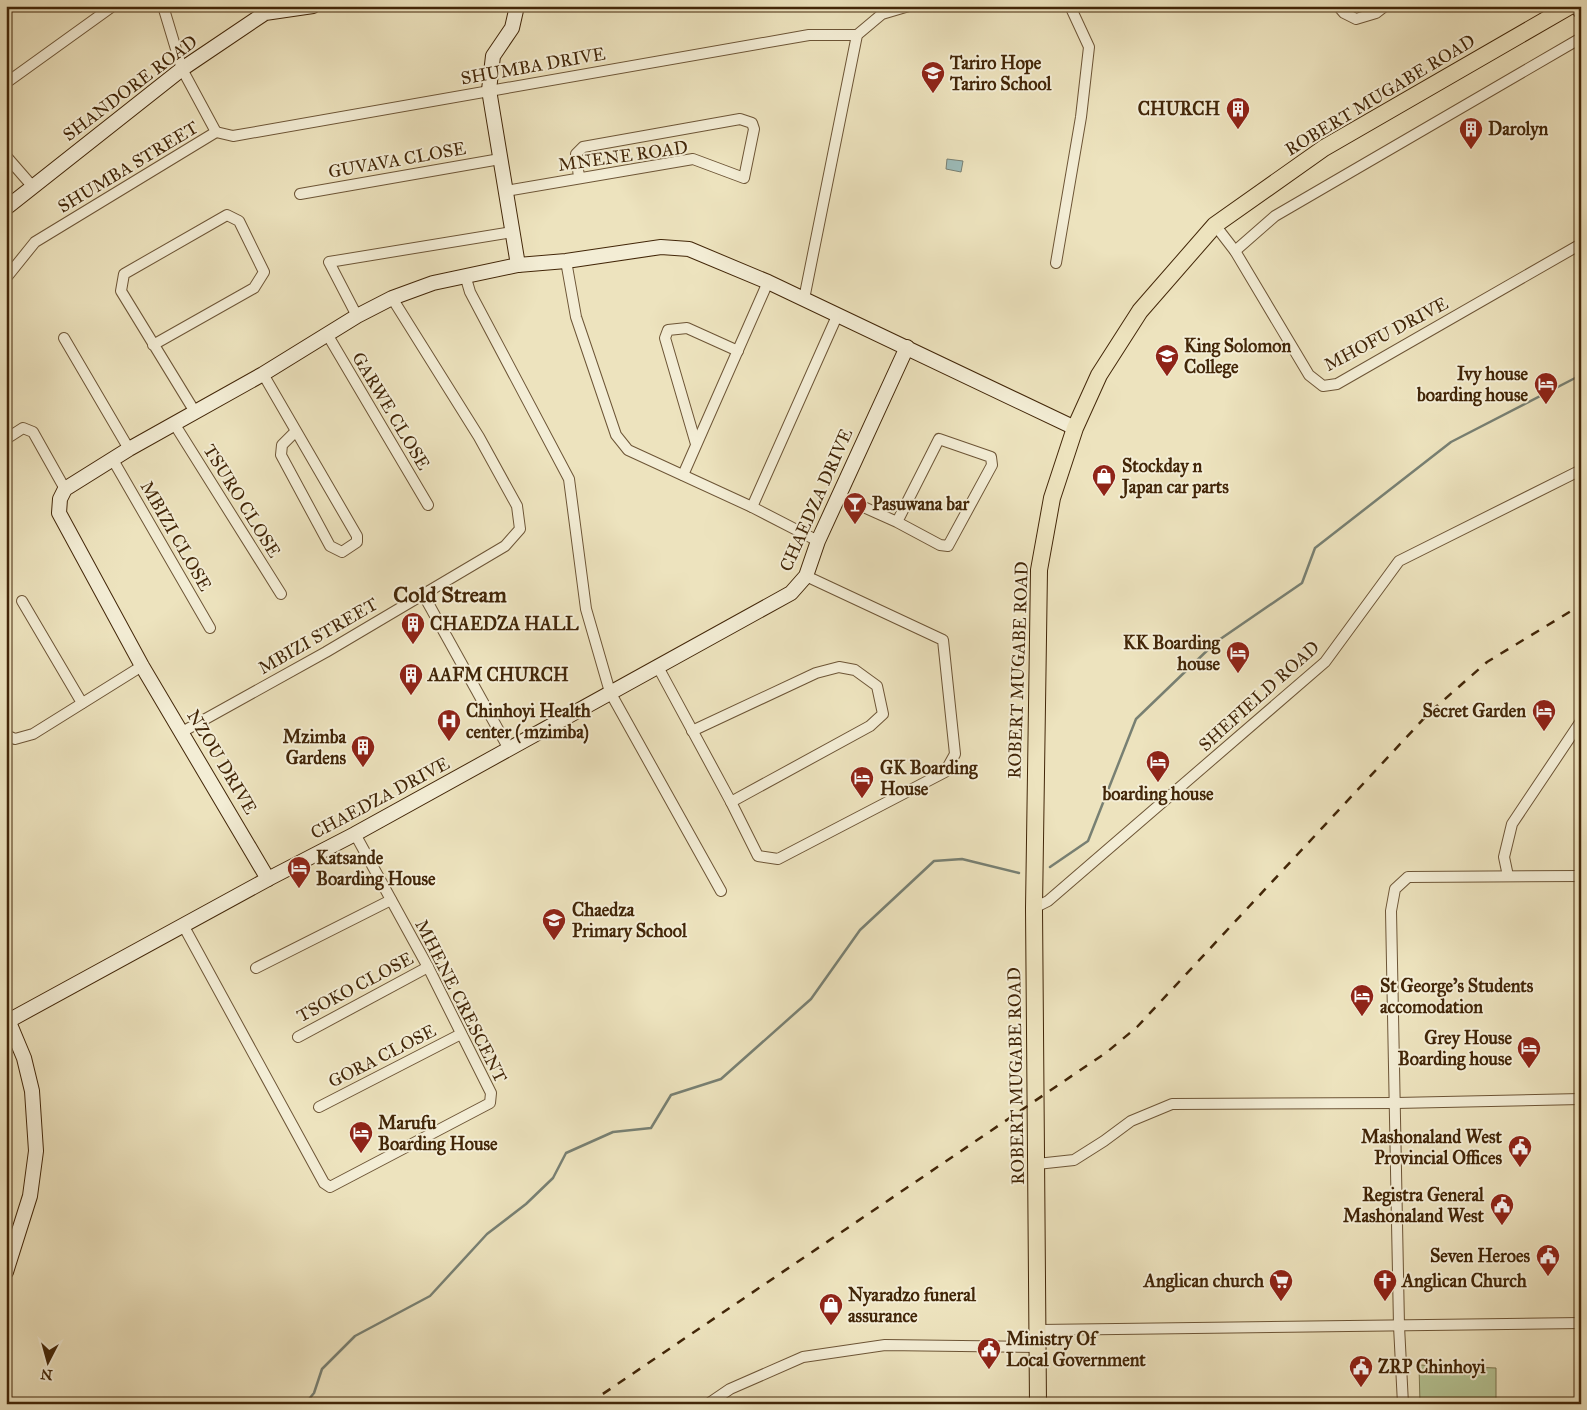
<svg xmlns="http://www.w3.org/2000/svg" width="1587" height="1410" font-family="'IM FELL Great Primer',serif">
<rect width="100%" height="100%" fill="#ede3be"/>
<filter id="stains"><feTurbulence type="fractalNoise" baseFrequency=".004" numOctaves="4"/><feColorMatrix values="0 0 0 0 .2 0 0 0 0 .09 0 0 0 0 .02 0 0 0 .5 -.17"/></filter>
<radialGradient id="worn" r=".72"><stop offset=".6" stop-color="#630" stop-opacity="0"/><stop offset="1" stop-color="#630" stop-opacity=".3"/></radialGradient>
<polygon fill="#b5c494" stroke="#7c754e" points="1419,1365 1496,1368 1496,1404 1420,1404"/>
<polygon fill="#9cbcba" stroke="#788073" points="947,159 963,161 961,172 946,169"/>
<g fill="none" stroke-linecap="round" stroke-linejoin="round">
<g stroke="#788073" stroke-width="2.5">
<polyline points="1050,867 1088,841 1136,719 1216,642 1302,583 1315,548 1451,442 1581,375"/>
<polyline points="305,1404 314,1393 322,1369 355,1336 430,1296 487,1234 526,1204 553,1178 566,1153 613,1132 651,1128 671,1095 721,1079 811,999 860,930 934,861 962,859 1019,873"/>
</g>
<g stroke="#6d5536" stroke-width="12">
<g id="street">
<polyline points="1338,6 1344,13 1356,19 1376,13 1385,6"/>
<polyline points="6,83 113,6"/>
<polyline points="216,132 233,136 809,35 857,35"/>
<polyline points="6,156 33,187"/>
<polyline points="506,191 693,159 744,178 754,129 752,123 740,119 583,147 576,154 579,177"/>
<polyline points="300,194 500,159"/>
<polyline points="1215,225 1235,251 1309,375 1323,386 1337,384 1581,244"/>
<polyline points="1235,251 1275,216 1581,38"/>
<polyline points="566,261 576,317 616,435 628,450 752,507 818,541"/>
<polyline points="1056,263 1081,117 1089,47 1070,6"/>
<polyline points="465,275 470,292 569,479 586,609 610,692 721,891"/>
<polyline points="6,278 35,242 216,132 182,69 163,6"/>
<polyline points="804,299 857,35 882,14 909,6"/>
<polyline points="357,316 329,262 512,232"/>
<polyline points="327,334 428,505"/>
<polyline points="64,338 129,449"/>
<polyline points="153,345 254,288 264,272 239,221 227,215 124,274 121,291 195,412"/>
<polyline points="263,374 357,536 357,542 342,552 330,546 281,455 282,445 296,431"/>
<polyline points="175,425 281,594"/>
<polyline points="6,439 23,428 33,432 65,489"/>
<polyline points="696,444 665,338 668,330 687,328 738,351"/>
<polyline points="113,460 210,628"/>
<polyline points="683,475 768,282"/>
<polyline points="839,496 897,522 940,545 948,546 992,465 991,457 939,439 897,522"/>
<polyline points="752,507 837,316"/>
<polyline points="423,594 509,749"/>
<polyline points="22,601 82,703"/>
<polyline points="658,667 731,802 758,856 778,859 945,772 955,754 943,640 806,576"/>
<polyline points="692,731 816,673 839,667 855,670 877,686 883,714 870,726 731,802"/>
<polyline points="182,732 326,652 505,546 520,529 517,506 479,437 392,298"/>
<polyline points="6,735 15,739 33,734 142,666"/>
<polyline points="1508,876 1504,857 1512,824 1581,721"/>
<polyline points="1034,908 1048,901 1325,662 1399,561 1581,470"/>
<polyline points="183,925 324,1183 330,1187 490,1103 491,1093 428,967 355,834"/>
<polyline points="256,968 391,900"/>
<polyline points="298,1037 428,967"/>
<polyline points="319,1107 461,1034"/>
<polyline points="1037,1164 1074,1160 1104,1141 1131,1121 1172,1104 1396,1103 1581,1099"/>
<polyline points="1039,1330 1581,1323"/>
<polyline points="708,1404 730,1389 803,1357 885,1345 1038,1347"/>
<polyline points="1403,1404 1399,1326 1391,911 1395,889 1408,877 1581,876"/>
</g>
</g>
<g stroke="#422608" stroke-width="16">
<g id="secondary">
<polyline points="517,6 512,28 493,56 489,90 518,265"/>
<polyline points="1577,6 1581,12"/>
<polyline points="6,208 182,69 265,13 313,6"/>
<polyline points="268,879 142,666 59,513 60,499 65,489 129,449 263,374 357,316 392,298 433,283 518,265 566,261 661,247 689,249 768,282 1075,428"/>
<polyline points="6,1015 24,1058 32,1091 36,1151 30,1196 6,1272"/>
<polyline points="10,1020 268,879 355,834 791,593 806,576 818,541 907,347"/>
</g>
</g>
<g stroke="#422608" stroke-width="18">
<polyline id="primary" points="1038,1404 1034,908 1039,570 1052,498 1075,428 1099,375 1140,311 1215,225 1324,148 1570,6"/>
</g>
<use href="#street" stroke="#f3edd5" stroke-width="10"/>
<use href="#secondary" stroke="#f3edd5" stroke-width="14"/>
<use href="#primary" stroke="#ede3be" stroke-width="16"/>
<polyline stroke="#422608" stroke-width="2.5" stroke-dasharray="9 9" stroke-linecap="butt" points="588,1404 1107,1052 1137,1027 1429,713 1487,662 1581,605"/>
</g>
<defs>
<g id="school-pin" transform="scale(1.25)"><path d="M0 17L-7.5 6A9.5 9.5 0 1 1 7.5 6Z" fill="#8f2418" stroke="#f3edd5"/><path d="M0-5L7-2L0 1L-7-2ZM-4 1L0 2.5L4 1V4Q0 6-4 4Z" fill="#fff"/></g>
<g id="building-pin" transform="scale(1.25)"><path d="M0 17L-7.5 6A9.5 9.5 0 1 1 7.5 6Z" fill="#8f2418" stroke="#f3edd5"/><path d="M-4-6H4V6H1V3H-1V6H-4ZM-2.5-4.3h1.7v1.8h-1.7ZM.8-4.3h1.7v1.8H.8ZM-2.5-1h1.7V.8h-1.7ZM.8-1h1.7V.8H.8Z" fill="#fff"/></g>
<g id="university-pin" transform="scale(1.25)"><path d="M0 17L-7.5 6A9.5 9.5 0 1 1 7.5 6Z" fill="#8f2418" stroke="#f3edd5"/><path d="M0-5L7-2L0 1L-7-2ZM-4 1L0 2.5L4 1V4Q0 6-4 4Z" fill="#fff"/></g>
<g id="hotel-pin" transform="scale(1.25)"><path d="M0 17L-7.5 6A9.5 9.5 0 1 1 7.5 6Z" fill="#8f2418" stroke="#f3edd5"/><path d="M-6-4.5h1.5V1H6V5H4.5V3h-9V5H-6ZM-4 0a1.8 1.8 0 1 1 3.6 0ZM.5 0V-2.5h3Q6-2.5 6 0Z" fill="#fff"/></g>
<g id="shop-pin" transform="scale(1.25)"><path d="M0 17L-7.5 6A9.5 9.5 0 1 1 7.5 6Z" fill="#8f2418" stroke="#f3edd5"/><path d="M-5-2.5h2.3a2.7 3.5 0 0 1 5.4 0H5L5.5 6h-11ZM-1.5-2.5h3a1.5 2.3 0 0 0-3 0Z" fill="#fff"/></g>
<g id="bar-pin" transform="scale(1.25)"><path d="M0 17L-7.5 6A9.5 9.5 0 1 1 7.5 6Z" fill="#8f2418" stroke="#f3edd5"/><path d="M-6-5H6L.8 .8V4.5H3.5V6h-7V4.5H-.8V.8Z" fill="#fff"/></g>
<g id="hospital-pin" transform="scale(1.25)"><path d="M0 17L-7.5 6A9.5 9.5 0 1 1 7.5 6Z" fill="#8f2418" stroke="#f3edd5"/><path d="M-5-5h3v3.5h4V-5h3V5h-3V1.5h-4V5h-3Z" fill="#fff"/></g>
<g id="civic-pin" transform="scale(1.25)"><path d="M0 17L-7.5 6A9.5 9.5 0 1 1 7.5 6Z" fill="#8f2418" stroke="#f3edd5"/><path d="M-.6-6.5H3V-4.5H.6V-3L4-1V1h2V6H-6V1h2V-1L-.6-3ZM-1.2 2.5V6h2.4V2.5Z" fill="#fff"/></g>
<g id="supermarket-pin" transform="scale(1.25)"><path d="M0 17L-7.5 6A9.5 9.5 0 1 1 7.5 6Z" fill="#8f2418" stroke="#f3edd5"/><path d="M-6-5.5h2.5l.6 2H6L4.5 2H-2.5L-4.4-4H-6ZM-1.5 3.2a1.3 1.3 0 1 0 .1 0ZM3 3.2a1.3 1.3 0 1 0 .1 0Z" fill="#fff"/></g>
<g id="church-pin" transform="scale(1.25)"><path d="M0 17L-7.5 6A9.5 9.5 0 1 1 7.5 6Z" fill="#8f2418" stroke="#f3edd5"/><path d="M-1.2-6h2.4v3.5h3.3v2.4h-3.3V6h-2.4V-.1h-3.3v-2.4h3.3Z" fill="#fff"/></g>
</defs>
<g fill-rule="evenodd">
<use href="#school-pin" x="933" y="73"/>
<use href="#building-pin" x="1238" y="109"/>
<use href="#building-pin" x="1471" y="129"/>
<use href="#university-pin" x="1167" y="356"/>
<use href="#hotel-pin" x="1546" y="384"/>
<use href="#shop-pin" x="1104" y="476"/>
<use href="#bar-pin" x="855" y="504"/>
<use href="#building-pin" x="413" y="624"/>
<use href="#hotel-pin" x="1238" y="653"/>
<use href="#building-pin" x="411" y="675"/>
<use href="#hotel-pin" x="1544" y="711"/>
<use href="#hospital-pin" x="449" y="721"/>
<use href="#building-pin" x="363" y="747"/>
<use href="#hotel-pin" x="1158" y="762"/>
<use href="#hotel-pin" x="862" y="778"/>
<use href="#hotel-pin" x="299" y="868"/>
<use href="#school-pin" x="554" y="920"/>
<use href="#hotel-pin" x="1362" y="996"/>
<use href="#hotel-pin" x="1529" y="1048"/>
<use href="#hotel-pin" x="361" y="1133"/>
<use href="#civic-pin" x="1520" y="1147"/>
<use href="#civic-pin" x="1502" y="1205"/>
<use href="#civic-pin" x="1548" y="1256"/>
<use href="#supermarket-pin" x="1281" y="1281"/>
<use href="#church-pin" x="1385" y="1281"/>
<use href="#shop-pin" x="831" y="1305"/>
<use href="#civic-pin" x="989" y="1349"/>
<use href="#civic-pin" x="1361" y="1367"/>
</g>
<g text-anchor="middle" stroke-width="4" stroke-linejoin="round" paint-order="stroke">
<g font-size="18" font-weight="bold" fill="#422608" stroke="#f3edd5" text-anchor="start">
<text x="950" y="69">Tariro Hope<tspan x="950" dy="21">Tariro School</tspan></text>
<text x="1220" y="115" text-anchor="end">CHURCH</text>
<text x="1488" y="135">Darolyn</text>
<text x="1184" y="352">King Solomon<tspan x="1184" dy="21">College</tspan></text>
<text x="1528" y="380" text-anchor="end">Ivy house<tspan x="1528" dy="21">boarding house</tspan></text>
<text x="1122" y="472">Stockday n<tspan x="1122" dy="21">Japan car parts</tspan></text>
<text x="872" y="510">Pasuwana bar</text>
<text x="430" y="630">CHAEDZA HALL</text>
<text x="1220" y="649" text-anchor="end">KK Boarding<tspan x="1220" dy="21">house</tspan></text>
<text x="428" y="681">AAFM CHURCH</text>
<text x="466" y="717">Chinhoyi Health<tspan x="466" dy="21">center ( mzimba)</tspan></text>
<text x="1526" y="717" text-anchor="end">Secret Garden</text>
<text x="346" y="743" text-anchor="end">Mzimba<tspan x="346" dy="21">Gardens</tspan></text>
<text x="880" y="774">GK Boarding<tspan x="880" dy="21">House</tspan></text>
<text x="1158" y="800" text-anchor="middle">boarding house</text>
<text x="316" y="864">Katsande<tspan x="316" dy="21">Boarding House</tspan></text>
<text x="572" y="916">Chaedza<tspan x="572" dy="21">Primary School</tspan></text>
<text x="1380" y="992">St George's Students<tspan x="1380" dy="21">accomodation</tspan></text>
<text x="1512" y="1044" text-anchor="end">Grey House<tspan x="1512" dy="21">Boarding house</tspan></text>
<text x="378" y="1129">Marufu<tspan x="378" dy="21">Boarding House</tspan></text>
<text x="1502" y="1143" text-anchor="end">Mashonaland West<tspan x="1502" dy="21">Provincial Offices</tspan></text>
<text x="1484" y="1201" text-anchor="end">Registra General<tspan x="1484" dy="21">Mashonaland West</tspan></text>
<text x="1530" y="1262" text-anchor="end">Seven Heroes</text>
<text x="1264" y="1287" text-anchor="end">Anglican church</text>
<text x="1402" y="1287">Anglican Church</text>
<text x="848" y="1301">Nyaradzo funeral<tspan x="848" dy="21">assurance</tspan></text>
<text x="1006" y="1345">Ministry Of<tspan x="1006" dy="21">Local Government</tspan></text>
<text x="1378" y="1373">ZRP Chinhoyi</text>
</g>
<g font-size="18" fill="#422608" stroke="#f3edd5">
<text transform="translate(533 66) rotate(-10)" y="6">SHUMBA DRIVE</text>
<text transform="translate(130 88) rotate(-37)" y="6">SHANDORE ROAD</text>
<text transform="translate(1380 95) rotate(-31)" y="6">ROBERT MUGABE ROAD</text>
<text transform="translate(623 156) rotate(-8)" y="6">MNENE ROAD</text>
<text transform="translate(397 160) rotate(-10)" y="6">GUVAVA CLOSE</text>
<text transform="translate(128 167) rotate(-31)" y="6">SHUMBA STREET</text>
<text transform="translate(1386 334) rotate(-28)" y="6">MHOFU DRIVE</text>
<text transform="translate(391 411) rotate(59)" y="6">GARWE CLOSE</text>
<text transform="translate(816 500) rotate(-66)" y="6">CHAEDZA DRIVE</text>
<text transform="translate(242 501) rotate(58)" y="6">TSURO CLOSE</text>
<text transform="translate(176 536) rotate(60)" y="6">MBIZI CLOSE</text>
<text transform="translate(318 636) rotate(-30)" y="6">MBIZI STREET</text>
<text transform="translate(1018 670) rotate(-88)" y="6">ROBERT MUGABE ROAD</text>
<text transform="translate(1259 696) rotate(-42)" y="6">SHEFIELD ROAD</text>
<text transform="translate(222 762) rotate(59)" y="6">NZOU DRIVE</text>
<text transform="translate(380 798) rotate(-28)" y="6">CHAEDZA DRIVE</text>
<text transform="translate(355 987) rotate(-28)" y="6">TSOKO CLOSE</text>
<text transform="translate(461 1001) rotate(63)" y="6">MHENE CRESCENT</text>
<text transform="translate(382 1056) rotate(-27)" y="6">GORA CLOSE</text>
<text transform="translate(1016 1076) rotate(-91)" y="6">ROBERT MUGABE ROAD</text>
</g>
<g font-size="22" font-weight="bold" fill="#422608" stroke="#f3edd5">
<text x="450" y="602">Cold Stream</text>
</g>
</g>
<rect width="1587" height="1410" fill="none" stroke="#ede3be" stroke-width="25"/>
<rect x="8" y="8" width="1572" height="1395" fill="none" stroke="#422608" stroke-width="2.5"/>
<rect x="12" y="12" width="1562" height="1385" fill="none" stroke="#422608"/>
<g transform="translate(48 1362) rotate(186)" stroke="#f3edd5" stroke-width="4" paint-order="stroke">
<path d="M0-4L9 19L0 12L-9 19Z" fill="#422608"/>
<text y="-8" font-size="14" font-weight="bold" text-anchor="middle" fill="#422608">N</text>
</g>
<rect width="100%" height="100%" filter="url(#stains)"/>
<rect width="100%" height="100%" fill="url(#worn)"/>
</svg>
